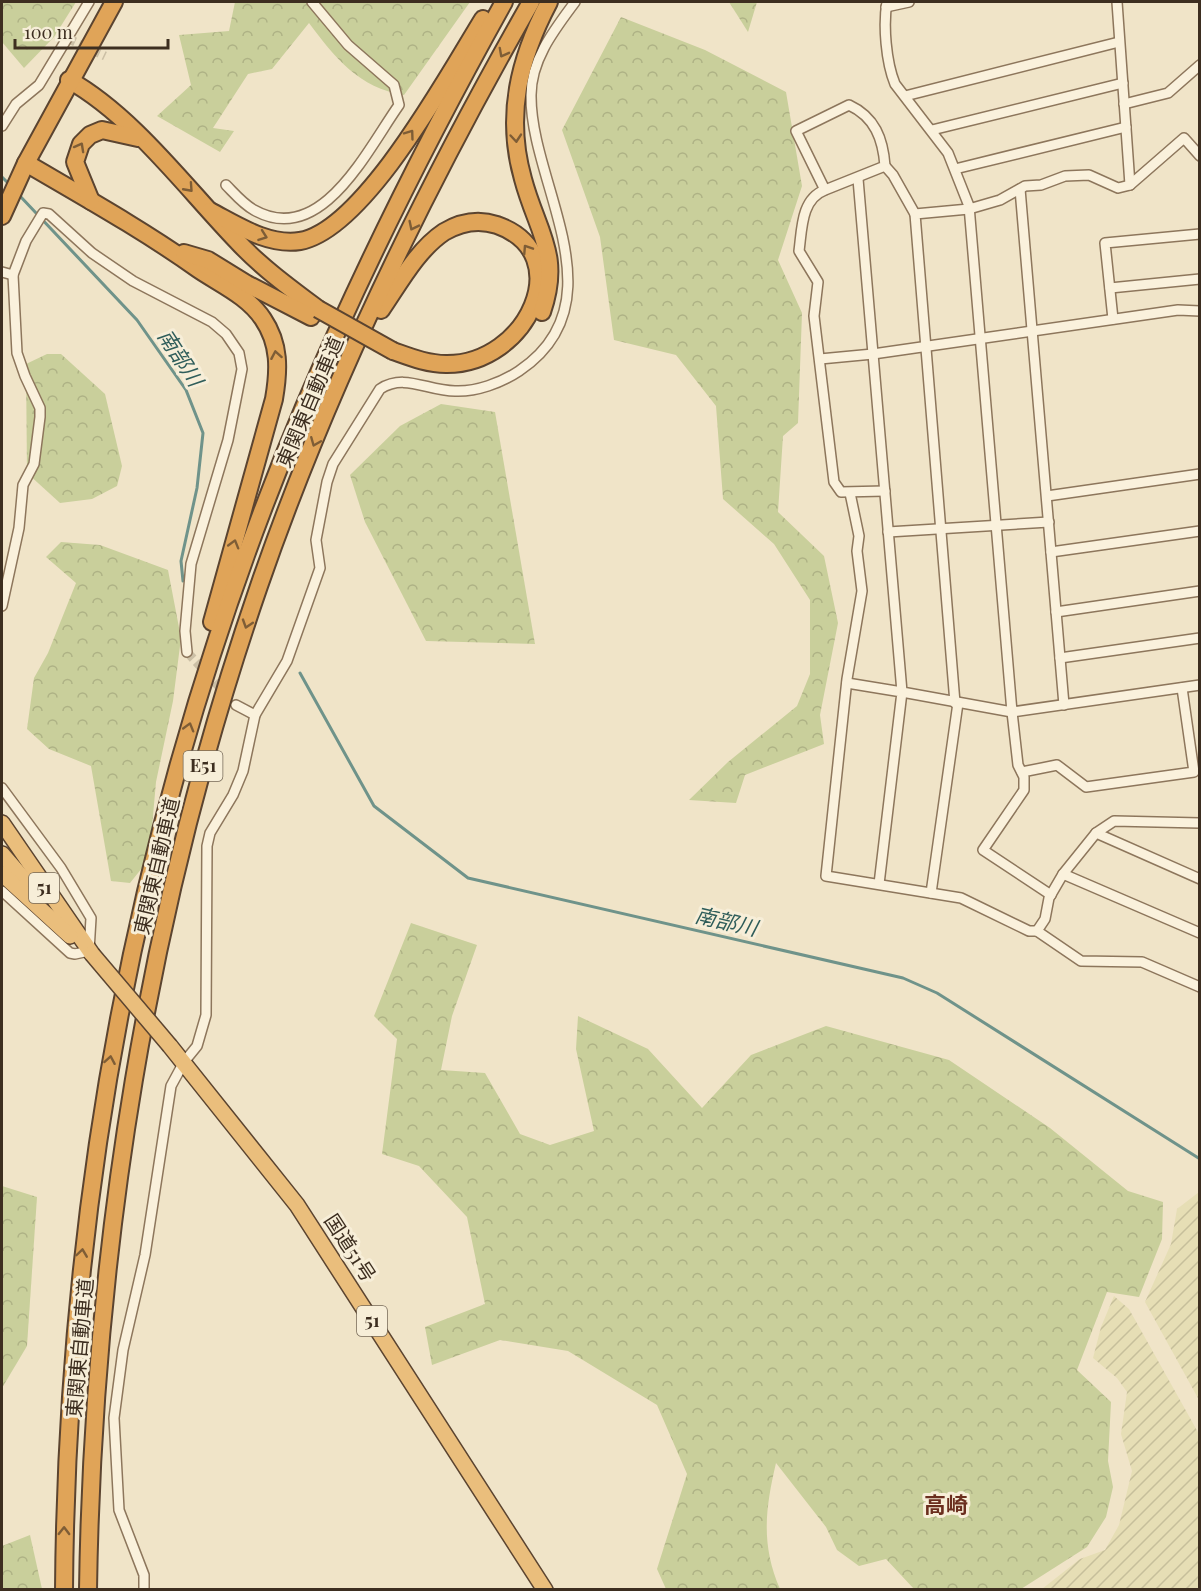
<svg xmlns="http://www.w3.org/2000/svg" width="1201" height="1591" font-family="'Playfair Display','Noto Sans JP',serif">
<defs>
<pattern id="farmland-furrows" width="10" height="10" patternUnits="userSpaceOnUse" patternTransform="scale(1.5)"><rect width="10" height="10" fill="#e6deb5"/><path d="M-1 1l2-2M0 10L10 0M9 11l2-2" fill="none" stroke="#c6bf9b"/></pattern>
<pattern id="forest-crowns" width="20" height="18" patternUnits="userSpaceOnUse" patternTransform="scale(1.5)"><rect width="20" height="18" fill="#c9cf9b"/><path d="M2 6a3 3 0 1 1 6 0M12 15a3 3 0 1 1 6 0" fill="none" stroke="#aeb285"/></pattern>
</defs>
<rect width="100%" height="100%" fill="#f0e4c8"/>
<g fill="url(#farmland-furrows)">
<polygon points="1199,1192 1199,1400 1145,1302 1171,1244 1177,1209"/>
<polygon points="1114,1296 1129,1309 1199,1434 1199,1589 1042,1589 1080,1559 1105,1550 1119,1525 1132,1471 1121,1434 1127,1392 1117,1378 1093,1358 1101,1327"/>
</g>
<g fill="url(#forest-crowns)">
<polygon points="2,2 76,2 54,37 24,68 2,42"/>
<path d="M235,2H470L404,95C359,88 335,58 309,23L272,69L248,74L213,128L234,131L220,152L157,116L191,85L179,35L229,31Z"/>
<polygon points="729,2 757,2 748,32"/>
<polygon points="621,17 705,50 786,92 802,186 778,260 802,313 798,423 783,436 778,512 824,556 838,623 820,715 824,744 745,775 736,803 689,800 728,762 797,706 810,674 810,600 774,544 723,499 716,406 676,355 614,340 600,237 562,130"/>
<polygon points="47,354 61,354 105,394 122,466 117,486 92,499 60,503 27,473 26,364"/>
<polygon points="441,404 495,412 535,644 426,641 365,522 350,475 400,426"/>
<polygon points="61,542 100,545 168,570 181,638 173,701 156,782 151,838 142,868 130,883 111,881 91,766 49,749 27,729 34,678 48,653 76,583 46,557"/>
<path d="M411,923L477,945L452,1016L441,1070L485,1073L520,1134L550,1145L594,1131L576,1049L578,1016L648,1049L702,1108L751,1055L826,1026L949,1060L1050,1128L1128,1191L1163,1202L1162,1239L1139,1297L1107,1292L1077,1370L1111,1402L1108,1461L1113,1487L1106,1517L1087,1547L1021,1589H914L886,1559L859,1566L837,1550L826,1527L776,1463C765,1510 761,1545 780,1589H666L657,1569L687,1474L657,1405L568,1351L500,1340L432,1365L425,1327L485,1304L467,1217L419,1166L382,1154L397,1039L374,1016Z"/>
<polygon points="2,1186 37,1197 27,1346 2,1388"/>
<polygon points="30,1535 42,1589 2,1589 2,1546"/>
</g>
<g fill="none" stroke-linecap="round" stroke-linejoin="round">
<g stroke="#6f938a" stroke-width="3">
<polyline points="2,177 7,182"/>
<polyline points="20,196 137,320 186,390 203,433 197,488 181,561 183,581"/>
<polyline points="300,673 374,806 468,878 903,978 937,993 1200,1159"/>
</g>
<g stroke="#ccc0a6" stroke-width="9" stroke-dasharray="9 4.5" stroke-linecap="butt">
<polyline points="67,38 105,56"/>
<polyline points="187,652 236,705"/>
</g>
<g stroke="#8d765c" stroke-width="12">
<g id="minor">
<path d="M887,2C883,25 886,62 895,84L948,153L969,206L1012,712L1018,765L1024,777V790L983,850L1051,895"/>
<polyline points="1117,2 1130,185"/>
<polyline points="886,7 909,2"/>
<polyline points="905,96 1119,42"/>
<polyline points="1124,104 1168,93 1200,65"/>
<polyline points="2,126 16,104 39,85 89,2"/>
<polyline points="932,130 1123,83"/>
<polyline points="885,166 893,175 915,214"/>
<polyline points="955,169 1126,127"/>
<polyline points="858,179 902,692 1012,712 1200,685"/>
<path d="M226,185C234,193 243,204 254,210C321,248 367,150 399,105L394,85L348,45L312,2"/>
<polyline points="1020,189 1064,705"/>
<path d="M825,190L796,131L849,105C875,117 883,139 885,166L825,190C801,199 802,229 799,251L818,282L814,316L834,482L841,492L885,491"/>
<polyline points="2,272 13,275"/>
<polyline points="1110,288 1200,279"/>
<polyline points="1113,319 1105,243 1200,234"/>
<polyline points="820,359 873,354 1178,310 1200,311"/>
<polyline points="850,493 859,536 857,551 862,591 847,679 826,876 961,898 1029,931 1037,931"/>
<polyline points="1047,496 1200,474"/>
<polyline points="888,532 1049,522"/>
<polyline points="1051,552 1200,531"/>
<polyline points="2,606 19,528 23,485 34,464 40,417 40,408 25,376 17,353 13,275 26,241 43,213 49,214 92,253 133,281 212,322 226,334 239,353 242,369 228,440 191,564 185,631 187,652"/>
<polyline points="1056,612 1200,591"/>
<polyline points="1060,658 1200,638"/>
<polyline points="847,683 902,692 879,884"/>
<polyline points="955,703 915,214 969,209 1000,200 1025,186 1041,185 1065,176 1089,175 1118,188 1130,185 1184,138 1200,156"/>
<polyline points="236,705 255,715"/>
<polyline points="1022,772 1057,765 1086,787 1194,772 1182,688"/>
<polyline points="2,788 61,868 91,918 89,951 75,954 70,953 2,891"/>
<polyline points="1200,823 1114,821 1096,833 1063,874 1049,898 1045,919 1037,931 1081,961 1142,962 1200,987"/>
<polyline points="1096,833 1200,879"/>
<polyline points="1063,874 1200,933"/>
<polyline points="931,893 958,703"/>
<path d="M144,1590V1575L119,1510L114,1418L123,1350L145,1255L171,1086L184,1062L197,1046L206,1015L207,846L210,833L233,795L243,771L255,715L287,661L320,568L316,540L327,482L333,464L380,389C405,373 427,391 455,391C476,392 501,383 519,371C622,302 530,184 531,95C531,59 555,29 575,2"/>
</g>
</g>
<g stroke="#5b4430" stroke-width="18">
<g id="trunk">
<polyline points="2,823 92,954"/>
<polyline points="2,854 34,891"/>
<polyline points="2,874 70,936"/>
<polyline points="170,1046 297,1205 545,1590"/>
</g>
</g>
<g stroke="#5b4430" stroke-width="20">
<g id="motorway">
<path d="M69,80C133,116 186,188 237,241C261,267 290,288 318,309"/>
<path d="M26,163C84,197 143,230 198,269C220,284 248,296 263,319C280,344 279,370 274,399L212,622"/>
<polyline points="91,201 75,162 81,144 90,135 102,130 138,138"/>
<path d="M210,211C237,225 268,246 300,241C364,230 449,74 483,19"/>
<polyline points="2,216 26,163 114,2"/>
<polyline points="184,253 208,260 247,284 311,317"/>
<path d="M381,310C399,284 417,250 444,232C461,222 479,219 497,225C579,254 527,365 446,364C427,364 410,357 393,351"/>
<path d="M542,312C562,254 537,232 523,179C505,116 519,59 549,2"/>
<path d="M64,1590C67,1178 144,786 304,407C363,268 431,133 504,2"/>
<path d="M88,1590C93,1250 148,907 259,586C329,383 425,188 531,2"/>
</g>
</g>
<use href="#minor" stroke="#faf1dc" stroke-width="9"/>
<use href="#trunk" stroke="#eabe7c" stroke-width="15"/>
<use href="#motorway" stroke="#e0a458" stroke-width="16"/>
<g stroke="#5b4430" stroke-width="18" stroke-linecap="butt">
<polyline id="trunk-bridge" points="92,954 170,1046"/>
</g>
<g stroke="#5b4430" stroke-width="20" stroke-linecap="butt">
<polyline id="motorway-bridge" points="318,309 393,351"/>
</g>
<use href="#trunk-bridge" stroke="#eabe7c" stroke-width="15"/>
<use href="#motorway-bridge" stroke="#e0a458" stroke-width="16"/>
</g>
<defs><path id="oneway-chevron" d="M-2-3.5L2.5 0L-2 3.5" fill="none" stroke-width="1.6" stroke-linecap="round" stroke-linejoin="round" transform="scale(1.5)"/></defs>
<g stroke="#7e5d36">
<use href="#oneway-chevron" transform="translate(503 53) rotate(118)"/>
<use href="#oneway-chevron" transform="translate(410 134) rotate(-54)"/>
<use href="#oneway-chevron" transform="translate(516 138) rotate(85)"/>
<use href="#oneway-chevron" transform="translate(80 147) rotate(-61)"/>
<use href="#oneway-chevron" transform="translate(189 188) rotate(48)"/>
<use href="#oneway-chevron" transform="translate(413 226) rotate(116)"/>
<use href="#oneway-chevron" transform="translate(263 236) rotate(20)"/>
<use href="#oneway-chevron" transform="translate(527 249) rotate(-123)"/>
<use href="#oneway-chevron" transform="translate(276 355) rotate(-100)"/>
<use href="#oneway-chevron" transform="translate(315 442) rotate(112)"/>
<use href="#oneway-chevron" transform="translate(234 544) rotate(-74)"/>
<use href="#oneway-chevron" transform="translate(247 624) rotate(108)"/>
<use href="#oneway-chevron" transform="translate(189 727) rotate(-74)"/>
<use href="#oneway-chevron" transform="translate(110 1060) rotate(-80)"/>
<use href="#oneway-chevron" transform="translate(82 1253) rotate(-82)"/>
<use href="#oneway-chevron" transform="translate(64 1531) rotate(-89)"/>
</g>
<g text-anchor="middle" stroke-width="6" stroke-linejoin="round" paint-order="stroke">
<g fill="#f7eed8" stroke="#756857" stroke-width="1.5">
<rect x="183.5" y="751" width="39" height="30" rx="4.5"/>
<rect x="29" y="873" width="30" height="30" rx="4.5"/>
<rect x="357" y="1306" width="30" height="30" rx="4.5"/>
</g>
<g font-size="18" font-weight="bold" fill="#3d2e20">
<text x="203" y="772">E51</text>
<text x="44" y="894">51</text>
<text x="372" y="1327">51</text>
</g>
<g font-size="20" fill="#3d2e20" stroke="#f7eed8">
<text transform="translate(310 402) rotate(-67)" y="7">東関東自動車道</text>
<text transform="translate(157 866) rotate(-77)" y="7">東関東自動車道</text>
<text transform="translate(350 1248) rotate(57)" y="7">国道51号</text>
<text transform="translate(80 1348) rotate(-85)" y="7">東関東自動車道</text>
</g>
<g font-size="21" font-style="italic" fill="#2f5d5a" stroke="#f7eed8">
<text transform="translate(180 358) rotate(57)" y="7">南部川</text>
<text transform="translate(726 922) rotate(13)" y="7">南部川</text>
</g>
<g font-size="22" font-weight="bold" fill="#6b2e1e" stroke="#f7eed8">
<text x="946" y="1513">高崎</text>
</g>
</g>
<rect width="1201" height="1591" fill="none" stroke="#3d2e20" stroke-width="6"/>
<path d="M15 39v9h153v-9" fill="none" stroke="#3d2e20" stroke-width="3"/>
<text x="24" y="39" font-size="18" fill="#3d2e20" stroke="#f7eed8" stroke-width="4.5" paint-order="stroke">100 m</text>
</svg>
